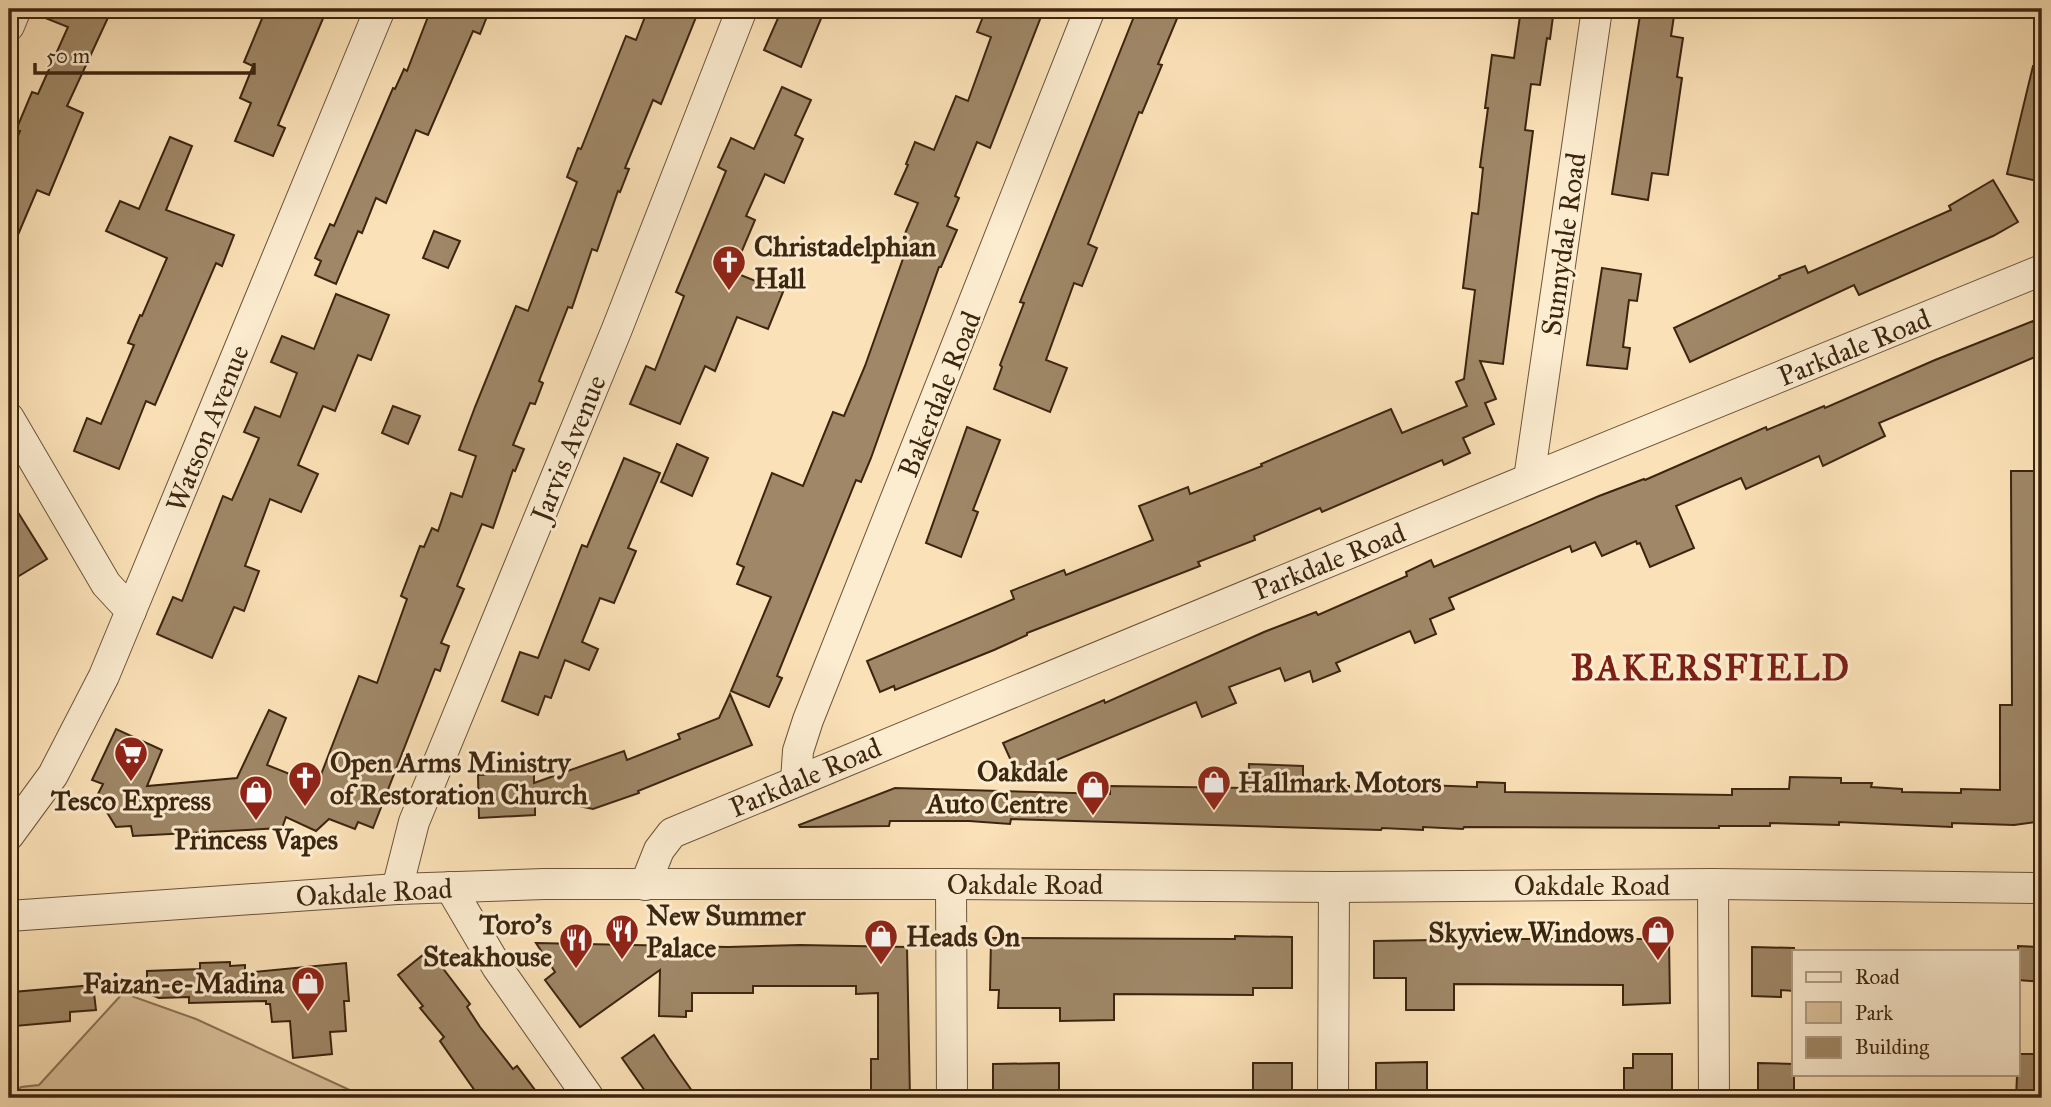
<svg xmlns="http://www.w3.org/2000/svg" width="2051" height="1107" font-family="'IM FELL Great Primer',serif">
<rect width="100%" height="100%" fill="#fbe1b7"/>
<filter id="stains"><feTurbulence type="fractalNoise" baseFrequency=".00286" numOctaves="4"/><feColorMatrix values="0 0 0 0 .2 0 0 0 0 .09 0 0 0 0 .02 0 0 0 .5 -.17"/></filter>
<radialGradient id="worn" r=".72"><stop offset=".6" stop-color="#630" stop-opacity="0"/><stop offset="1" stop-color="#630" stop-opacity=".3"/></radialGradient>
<polygon fill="#dbc19b" stroke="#8c7356" stroke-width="2" points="123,993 196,1019 367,1098 9,1098 21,1087 39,1085"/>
<g fill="#9f8767" stroke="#3c2510" stroke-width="2">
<polygon points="33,9 112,9 67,106 83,113 49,195 37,190 9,256 9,158 20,131 16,130 32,92 38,94 68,27 33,13"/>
<polygon points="266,9 327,9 278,125 285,128 273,156 235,141 251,103 240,98 253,66 244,62"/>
<polygon points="420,9 490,9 480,34 473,31 428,135 416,130 386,203 376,198 362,233 358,231 336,284 315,275 321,261 315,258 330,224 334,226 393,88 395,89 404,69 407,71 429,14"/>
<polygon points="648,9 693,9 690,15 696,17 661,104 653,100 625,168 629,169 620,192 618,191 597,251 592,249 572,308 568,307 539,381 543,383 535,404 530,403 513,445 524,449 515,471 513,470 493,528 482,524 457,586 464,589 441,643 449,646 440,671 435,669 373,828 358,822 355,829 329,819 316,831 286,817 282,828 133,836 131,826 116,827 97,796 103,784 92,780 116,729 162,750 147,786 237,778 269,710 286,718 267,765 317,785 359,676 377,683 407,599 401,596 420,546 424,547 432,528 438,531 451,493 462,497 476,456 459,450 475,407 516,306 528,311 577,182 567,177 578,148 581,149 626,36 636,40"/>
<polygon points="782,9 825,9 801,67 764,50"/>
<polygon points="986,9 1044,9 990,148 977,142 955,196 959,198 947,226 957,230 941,267 939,267 871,458 861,482 856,480 777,676 782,678 769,707 731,691 771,597 737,584 744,567 737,564 772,473 803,486 833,412 844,416 865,366 905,253 898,250 918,203 895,194 908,165 906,164 915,142 934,150 956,96 968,101 991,37 977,32"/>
<polygon points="1137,9 1181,9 1158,64 1162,65 1142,113 1139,112 1088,244 1097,248 1082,286 1074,283 1046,360 1067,368 1050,412 994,389 1002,367 1000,365 1024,303 1020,302"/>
<polygon points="1521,9 1554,9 1550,39 1547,38 1540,85 1531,84 1525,130 1533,131 1503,364 1480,361 1496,399 1485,403 1494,424 1463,438 1470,453 1444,465 1442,460 1322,512 1320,508 1254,536 1255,540 1198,562 1200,566 1027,633 1027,635 994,650 895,690 894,686 880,692 867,661 1014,599 1011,591 1064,570 1066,575 1153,540 1139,506 1188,487 1190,494 1262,466 1261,464 1391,409 1402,433 1467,406 1456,382 1464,379 1475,290 1463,288 1472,213 1478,214 1483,168 1480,167 1488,108 1485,108 1492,55 1514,58"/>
<polygon points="1641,9 1675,9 1671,36 1683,38 1677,77 1682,78 1668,175 1652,173 1648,200 1612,194"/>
<polygon points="2033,66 2042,67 2042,182 2007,174"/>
<polygon points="782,87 811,100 795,135 803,139 784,183 765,174 746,216 755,220 733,272 783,292 768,329 737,317 715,371 705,366 680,424 630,404 646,366 655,370 684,296 676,292 726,171 718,167 731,138 754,149"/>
<polygon points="170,137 192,146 166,210 234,235 222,266 216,263 155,405 146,401 119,469 74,451 87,418 101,424 134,345 128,343 140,315 142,316 167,258 106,231 120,201 139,209"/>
<polygon points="1993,180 2018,222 1993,236 1859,295 1854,285 1690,362 1674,328 1780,278 1779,276 1805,266 1808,273 1951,210 1949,206"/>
<polygon points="434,231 460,241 448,268 423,258"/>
<polygon points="1602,268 1641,274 1637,301 1629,300 1623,347 1630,348 1627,369 1587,365"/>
<polygon points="336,294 389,315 371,360 358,355 335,411 323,406 298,465 318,474 301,512 270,499 245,566 259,571 244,611 234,607 212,658 157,634 173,597 182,601 223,496 232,500 259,438 244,432 255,407 280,417 297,373 271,362 282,336 314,349"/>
<polygon points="2033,321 2042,341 2042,354 1879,423 1885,436 1823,466 1819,456 1746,489 1741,478 1676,506 1694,548 1650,567 1640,543 1637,544 1636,541 1602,556 1595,542 1572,552 1570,546 1449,598 1454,609 1430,619 1436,634 1415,643 1410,631 1336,663 1340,671 1313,682 1310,671 1285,681 1280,668 1229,687 1236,703 1202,717 1196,702 1018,776 1003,743 1104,700 1105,703 1264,632 1316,612 1318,615 1407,576 1406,572 1431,560 1434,567 1599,496 1644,479 1645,480 1766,427 1767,430 1824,406 1825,408 1935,360"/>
<polygon points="393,406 420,416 408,444 382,433"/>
<polygon points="967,427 1000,440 973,510 978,512 961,557 926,543"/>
<polygon points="677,444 708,458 692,496 661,482"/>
<polygon points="624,458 660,473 628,548 636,551 614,603 600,598 582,642 598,649 589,670 565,660 551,698 545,696 538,715 502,701 520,652 538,658 582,545 587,547"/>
<polygon points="2011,471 2042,471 2042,821 2014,825 1952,823 1952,827 1839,822 1839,825 1770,823 1770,826 1719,826 1719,828 1464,827 1463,829 1423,827 1423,830 1382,828 1381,830 1011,819 1010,824 969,821 890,821 889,826 800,827 799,825 895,788 1110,794 1110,786 1248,788 1249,764 1303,766 1303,786 1349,786 1349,791 1392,793 1424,794 1425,785 1477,787 1477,782 1505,783 1505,792 1732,795 1732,789 1789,789 1790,777 1841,778 1841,783 1872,783 1871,787 1902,789 1902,792 1961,793 1961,789 2000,790 2000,705 2012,705"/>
<polygon points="9,498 47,559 9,582"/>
<polygon points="730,694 752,745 638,791 639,793 593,809 535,797 535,815 479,818 478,775 510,774 510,767 534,767 534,783 624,751 627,760 680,739 678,734 719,718"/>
<polygon points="1235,936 1292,937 1292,988 1253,988 1253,995 1114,994 1114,1020 1060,1021 1060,1008 998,1008 999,990 990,990 991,938 1235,939"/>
<polygon points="1495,939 1669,939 1670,1003 1623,1005 1623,985 1454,984 1454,1010 1406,1010 1406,978 1374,978 1374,941"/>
<polygon points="536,943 728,947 800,945 907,947 910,1098 871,1098 871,1059 878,1059 878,993 856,994 856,986 753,986 753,993 692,993 692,1011 686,1011 686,1017 659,1016 660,970 580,1027 545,980 555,972"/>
<polygon points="2018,946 2042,947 2042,982 2018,980"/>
<polygon points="1752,947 1794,948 1794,991 1781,990 1781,997 1752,996"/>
<polygon points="429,950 470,1004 467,1007 480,1027 513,1069 517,1066 541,1098 480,1098 440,1041 444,1037 420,1008 423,1006 398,975"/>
<polygon points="230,962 230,966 245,965 245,973 346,963 349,1001 344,1001 346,1031 330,1032 332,1054 293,1058 290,1021 272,1022 270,1004 266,1004 266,1001 189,1003 189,997 159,998 147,993 147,971 200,969 200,963"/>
<polygon points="93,985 96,1010 70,1012 70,1021 15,1026 13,992"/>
<polygon points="654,1035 669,1058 697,1098 650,1098 622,1058"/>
<polygon points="1633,1054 1672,1054 1672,1098 1624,1098 1624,1068 1633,1068"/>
<polygon points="2018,1054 2042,1054 2042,1098 2016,1098"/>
<polygon points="1427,1062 1427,1090 1376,1091 1376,1063"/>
<polygon points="1059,1063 1059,1098 1037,1098 1037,1091 993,1091 993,1064"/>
<rect x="1253" y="1063" width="39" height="28"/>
<polygon points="1758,1063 1794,1064 1794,1091 1758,1091"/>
</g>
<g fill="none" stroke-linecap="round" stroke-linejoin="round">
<g stroke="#6c543a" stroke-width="32">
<g id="minor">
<polyline points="9,26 16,9"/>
<polyline points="9,418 106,584 131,611"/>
<polyline points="1529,479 1597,9"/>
<polyline points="796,781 798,751 808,720 1090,9"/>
<polyline points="9,835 53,775 104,676 380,9"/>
<polyline points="951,884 952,1098"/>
<polyline points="1713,884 1714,1098"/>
<polyline points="645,885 659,850 672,833 1529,479 2042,270"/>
<polyline points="450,887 497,967 589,1098"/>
<polyline points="397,889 414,822 617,329 742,9"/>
<polyline points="9,916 397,889 544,884 951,884 1334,887 1713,884 2042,888"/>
<polyline points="1333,1098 1334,887"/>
</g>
</g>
<use href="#minor" stroke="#fcecd0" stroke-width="30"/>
</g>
<defs>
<g id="church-pin" transform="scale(1.75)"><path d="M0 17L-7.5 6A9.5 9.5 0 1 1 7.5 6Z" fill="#8f2418" stroke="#fcecd0"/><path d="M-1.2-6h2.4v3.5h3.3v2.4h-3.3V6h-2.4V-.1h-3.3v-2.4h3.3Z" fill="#fff"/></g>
<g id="supermarket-pin" transform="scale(1.75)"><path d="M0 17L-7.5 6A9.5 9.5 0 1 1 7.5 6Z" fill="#8f2418" stroke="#fcecd0"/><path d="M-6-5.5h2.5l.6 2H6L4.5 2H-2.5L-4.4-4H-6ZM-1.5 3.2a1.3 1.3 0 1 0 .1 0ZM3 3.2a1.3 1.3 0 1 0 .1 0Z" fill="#fff"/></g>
<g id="shop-pin" transform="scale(1.75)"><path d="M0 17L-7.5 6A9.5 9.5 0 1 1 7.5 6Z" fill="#8f2418" stroke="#fcecd0"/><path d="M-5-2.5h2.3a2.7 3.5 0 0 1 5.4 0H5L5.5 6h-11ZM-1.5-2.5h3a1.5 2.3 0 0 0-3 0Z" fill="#fff"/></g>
<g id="restaurant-pin" transform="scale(1.75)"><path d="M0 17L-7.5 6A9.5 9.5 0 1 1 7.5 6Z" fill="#8f2418" stroke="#fcecd0"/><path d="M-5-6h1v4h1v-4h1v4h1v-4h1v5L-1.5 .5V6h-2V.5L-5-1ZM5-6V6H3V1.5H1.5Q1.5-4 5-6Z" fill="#fff"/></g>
</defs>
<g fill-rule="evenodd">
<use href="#church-pin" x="729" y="262"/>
<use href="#supermarket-pin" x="131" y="753"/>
<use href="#church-pin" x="305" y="778"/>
<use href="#shop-pin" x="1214" y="782"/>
<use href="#shop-pin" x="1093" y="787"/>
<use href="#shop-pin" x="256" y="792"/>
<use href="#restaurant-pin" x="622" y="931"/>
<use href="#shop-pin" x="1658" y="932"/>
<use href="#shop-pin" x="881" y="936"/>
<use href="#restaurant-pin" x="576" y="940"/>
<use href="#shop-pin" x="308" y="983"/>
</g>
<g text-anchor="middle" stroke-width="6" stroke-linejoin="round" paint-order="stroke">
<g font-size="28" fill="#3c2510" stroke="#fcecd0">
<text transform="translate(1563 244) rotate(-82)" y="10">Sunnydale Road</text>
<text transform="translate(1854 347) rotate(-22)" y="10">Parkdale Road</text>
<text transform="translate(939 394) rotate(-68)" y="10">Bakerdale Road</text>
<text transform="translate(207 428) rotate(-68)" y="10">Watson Avenue</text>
<text transform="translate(568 448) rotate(-68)" y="10">Jarvis Avenue</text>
<text transform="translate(1329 561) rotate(-22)" y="10">Parkdale Road</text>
<text transform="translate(805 777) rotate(-23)" y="10">Parkdale Road</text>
<text x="1025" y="894">Oakdale Road</text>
<text x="1592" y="895">Oakdale Road</text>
<text transform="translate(374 892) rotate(-3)" y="10">Oakdale Road</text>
</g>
<g font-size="28" font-weight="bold" fill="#3c2510" stroke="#fcecd0" text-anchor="start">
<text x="754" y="256">Christadelphian<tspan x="754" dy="32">Hall</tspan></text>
<text x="330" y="772">Open Arms Ministry<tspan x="330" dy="32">of Restoration Church</tspan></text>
<text x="1068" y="781" text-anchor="end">Oakdale<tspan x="1068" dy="32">Auto Centre</tspan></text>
<text x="1238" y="792">Hallmark Motors</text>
<text x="131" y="810" text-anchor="middle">Tesco Express</text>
<text x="256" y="849" text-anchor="middle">Princess Vapes</text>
<text x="646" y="925">New Summer<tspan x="646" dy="32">Palace</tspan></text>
<text x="552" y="934" text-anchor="end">Toro's<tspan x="552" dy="32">Steakhouse</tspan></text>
<text x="1634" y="942" text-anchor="end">Skyview Windows</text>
<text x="906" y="946">Heads On</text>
<text x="284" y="993" text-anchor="end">Faizan-e-Madina</text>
</g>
<g font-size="35" font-weight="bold" letter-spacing="2" fill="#7a1f14" stroke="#fcecd0">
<text x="1711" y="680">BAKERSFIELD</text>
</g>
</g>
<rect width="2051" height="1107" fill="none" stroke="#fbe1b7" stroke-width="35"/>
<rect x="10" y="10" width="2030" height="1086" fill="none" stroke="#3c2510" stroke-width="3.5"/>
<rect x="18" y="18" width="2016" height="1072" fill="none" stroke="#3c2510" stroke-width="2"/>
<rect x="1792" y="950" width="228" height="126" fill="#fcecd0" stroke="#af9c83" stroke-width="2"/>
<rect x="1806" y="972" width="35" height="10" fill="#fcecd0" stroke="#af9c83" stroke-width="2"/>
<text x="1855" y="984" font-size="21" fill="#3c2510">Road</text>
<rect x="1806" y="1002" width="35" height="21" fill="#dbc19b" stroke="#af9c83" stroke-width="2"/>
<text x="1855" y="1020" font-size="21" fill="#3c2510">Park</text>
<rect x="1806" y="1037" width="35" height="21" fill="#9f8767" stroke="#af9c83" stroke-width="2"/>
<text x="1855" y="1054" font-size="21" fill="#3c2510">Building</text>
<path d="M35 63v10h219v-10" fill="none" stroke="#3c2510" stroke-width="3.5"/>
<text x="46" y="63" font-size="21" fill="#3c2510" stroke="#fcecd0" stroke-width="5" paint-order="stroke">50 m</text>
<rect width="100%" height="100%" filter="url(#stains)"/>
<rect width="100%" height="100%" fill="url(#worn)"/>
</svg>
